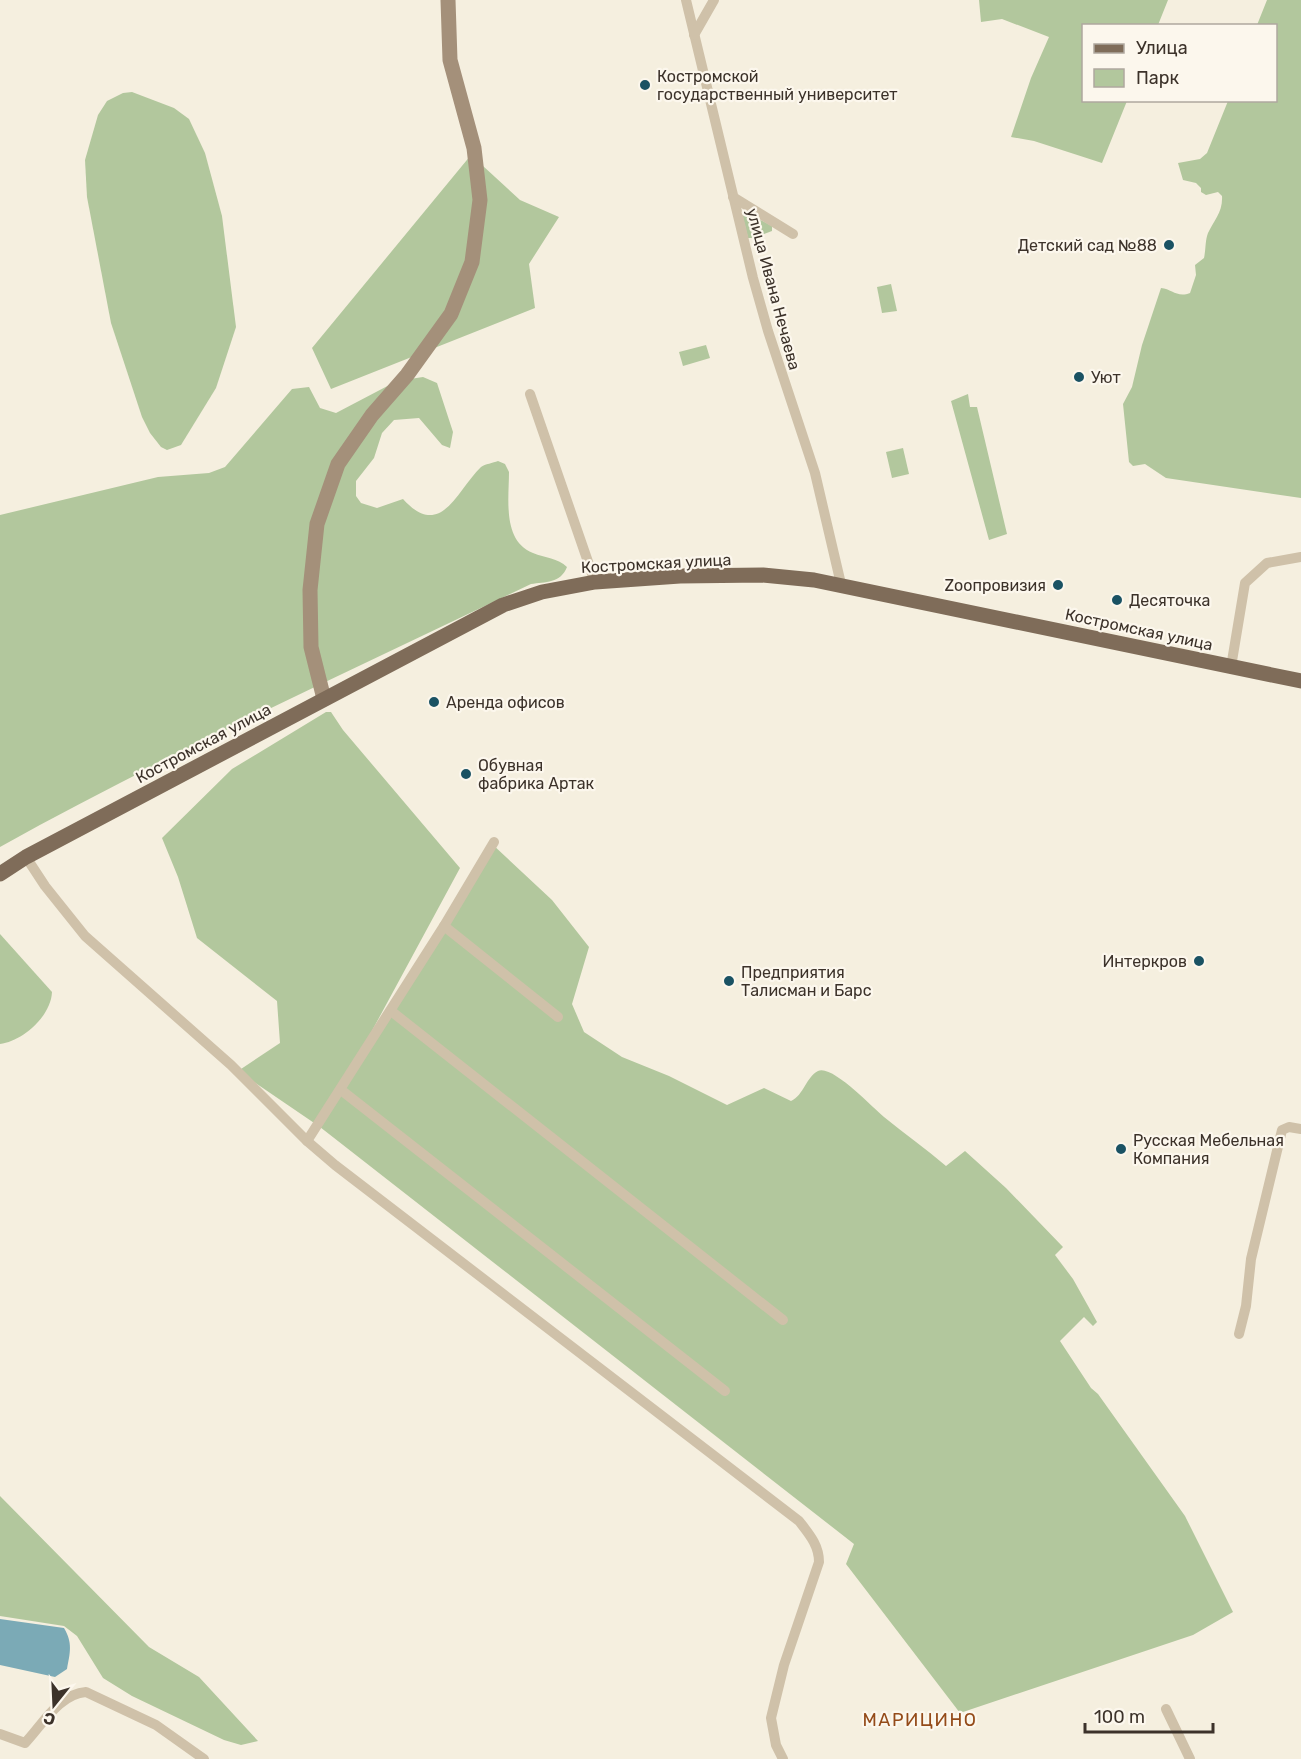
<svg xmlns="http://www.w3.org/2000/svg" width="1301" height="1759" font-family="Rubik,sans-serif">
<rect width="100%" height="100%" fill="#f5efdf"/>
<g fill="#b2c79d">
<polygon points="979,0 1168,0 1158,25 1084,26 1084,100 1127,101 1102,163 1034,141 1011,137 1031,78 1049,37 1002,19 981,22"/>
<path d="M1267,0H1301V498L1166,478L1145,464L1133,466L1129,462L1123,404L1132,387L1142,345L1161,288C1172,289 1177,298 1190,293L1196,275L1195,265L1204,258C1206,249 1205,241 1208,233C1214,220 1223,212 1222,196L1218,192L1206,195L1201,192V188L1196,183L1183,180L1178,163L1200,159L1207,153L1228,101L1276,100V26L1257,25Z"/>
<polygon points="132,92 174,108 189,119 205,153 222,216 236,327 216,388 181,445 167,450 161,447 150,433 142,417 111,323 87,197 85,160 98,115 107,101 123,93"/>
<polygon points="471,155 520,200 559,217 529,264 535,308 331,389 312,348"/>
<polygon points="745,212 772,226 772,231 753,238 748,238 742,214"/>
<polygon points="891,284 897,311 882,313 877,287"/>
<polygon points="706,345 710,358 683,366 679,352"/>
<path d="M423,377L437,383L453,432L450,448L442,445L419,418L394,420L382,433L374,458L356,481V496L361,503L377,508L403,499C441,541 457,490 481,467C485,464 493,463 498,461L505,464L509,472C509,498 502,541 533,553C545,558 558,558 567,567C561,583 545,582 531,584C353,670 172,751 0,847V515L158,477L209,473L225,467L292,389L309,387L320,408L336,413L397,381Z"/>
<polygon points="968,394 970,407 977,407 1007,534 989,540 951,401"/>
<polygon points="903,448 909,474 892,478 886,452"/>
<path d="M326,712H331L343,730L460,868L327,1114L492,844L552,900L589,947L572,1004L584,1032L622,1057L669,1076L727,1105L764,1088L791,1101C804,1095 806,1077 818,1071C832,1064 873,1108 884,1117C905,1134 926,1149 946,1166L965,1151L1006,1188L1063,1247L1055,1255L1073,1279L1097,1322L1093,1326L1084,1317L1060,1341L1091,1388L1098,1394L1185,1516L1233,1612L1193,1635L960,1713L846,1564L854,1544L320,1127L238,1071L280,1043L277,1001L197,938L178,877L162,838L232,769Z"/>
<path d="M0,934L52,992C51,1016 23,1041 0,1044Z"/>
<polygon points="0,1496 149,1647 199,1677 258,1741 241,1745 224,1740 132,1696 103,1678 77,1636 64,1626 0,1616"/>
</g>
<path fill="#7baab6" d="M0,1619L64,1628C73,1643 70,1653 67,1669L55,1677L0,1665Z"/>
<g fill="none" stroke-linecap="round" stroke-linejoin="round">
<g stroke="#cfc1a9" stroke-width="10">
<polyline points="686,0 753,278 768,331 815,473 841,584"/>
<polyline points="694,35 714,0"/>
<polyline points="733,197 793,234"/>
<polyline points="530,394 595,582"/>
<polyline points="1231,667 1245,583 1267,563 1301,557"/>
<path d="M26,857L45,886L85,936L231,1065L307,1141L335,1165L799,1521C809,1534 819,1545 819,1562L784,1665L771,1718L776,1745L783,1759"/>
<polyline points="444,926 558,1017"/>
<polyline points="391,1011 783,1320"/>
<polyline points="341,1090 725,1391"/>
<polyline points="307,1141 444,926 494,842"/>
<polyline points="1239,1334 1246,1306 1251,1259 1282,1130 1289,1127 1301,1129"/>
<polyline points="1166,1709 1190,1759"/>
<path d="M0,1734L25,1743C43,1724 59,1694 86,1692L156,1725L204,1759"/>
</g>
<polyline stroke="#a4907a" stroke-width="15" points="324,699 311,647 310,590 317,524 338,464 372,415 407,375 451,314 472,262 480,200 474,148 450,60 448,0"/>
<polyline stroke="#7f6c59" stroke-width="15" points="0,874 26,857 503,605 542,592 595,582 680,576 763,575 814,580 1301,681"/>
</g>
<g fill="#1a5263" stroke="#fcf7ed" stroke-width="2">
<circle cx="645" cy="85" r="6"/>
<circle cx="1169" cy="245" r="6"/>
<circle cx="1079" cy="377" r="6"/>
<circle cx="1058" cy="585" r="6"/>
<circle cx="1117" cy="600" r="6"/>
<circle cx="434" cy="702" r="6"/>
<circle cx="466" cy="774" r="6"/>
<circle cx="1199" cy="961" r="6"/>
<circle cx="729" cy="981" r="6"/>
<circle cx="1121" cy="1149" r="6"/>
</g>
<g text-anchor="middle" stroke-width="4.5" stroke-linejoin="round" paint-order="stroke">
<g font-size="16" fill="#3c322a" stroke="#fcf7ed" text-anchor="start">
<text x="657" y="82">Костромской<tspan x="657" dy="18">государственный университет</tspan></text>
<text x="1157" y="251" text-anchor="end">Детский сад №88</text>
<text x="1091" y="383">Уют</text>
<text x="1046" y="591" text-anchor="end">Zоопровизия</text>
<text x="1129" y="606">Десяточка</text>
<text x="446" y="708">Аренда офисов</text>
<text x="478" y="771">Обувная<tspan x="478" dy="18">фабрика Артак</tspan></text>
<text x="1187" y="967" text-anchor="end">Интеркров</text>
<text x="741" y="978">Предприятия<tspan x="741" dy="18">Талисман и Барс</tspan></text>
<text x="1133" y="1146">Русская Мебельная<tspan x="1133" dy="18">Компания</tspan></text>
</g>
<g font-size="16" fill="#3c322a" stroke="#fcf7ed">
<text transform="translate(774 289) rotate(75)" y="6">улица Ивана Нечаева</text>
<text transform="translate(656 563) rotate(-3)" y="6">Костромская улица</text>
<text transform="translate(1139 629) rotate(12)" y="6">Костромская улица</text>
<text transform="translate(203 743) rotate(-28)" y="6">Костромская улица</text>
</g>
<g font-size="18" letter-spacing="1.5" fill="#944b19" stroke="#fcf7ed">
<text x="920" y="1726">МАРИЦИНО</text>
</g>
</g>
<rect x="1082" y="24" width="195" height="78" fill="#fcf7ed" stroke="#afa89f" stroke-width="1.5"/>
<rect x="1094" y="44" width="30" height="9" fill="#7f6c59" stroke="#afa89f" stroke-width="1.5"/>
<text x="1136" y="54" font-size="18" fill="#3c322a">Улица</text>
<rect x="1094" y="69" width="30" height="18" fill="#b2c79d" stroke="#afa89f" stroke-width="1.5"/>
<text x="1136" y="84" font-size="18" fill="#3c322a">Парк</text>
<g transform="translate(54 1705) rotate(198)" stroke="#fcf7ed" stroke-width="4.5" paint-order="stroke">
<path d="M0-4.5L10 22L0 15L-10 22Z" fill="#3c322a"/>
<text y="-9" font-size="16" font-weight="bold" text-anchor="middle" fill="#3c322a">С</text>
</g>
<path d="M1085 1723v9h128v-9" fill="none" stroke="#3c322a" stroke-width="3"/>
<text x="1094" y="1723" font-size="18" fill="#3c322a" stroke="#fcf7ed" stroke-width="4.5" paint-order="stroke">100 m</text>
</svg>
